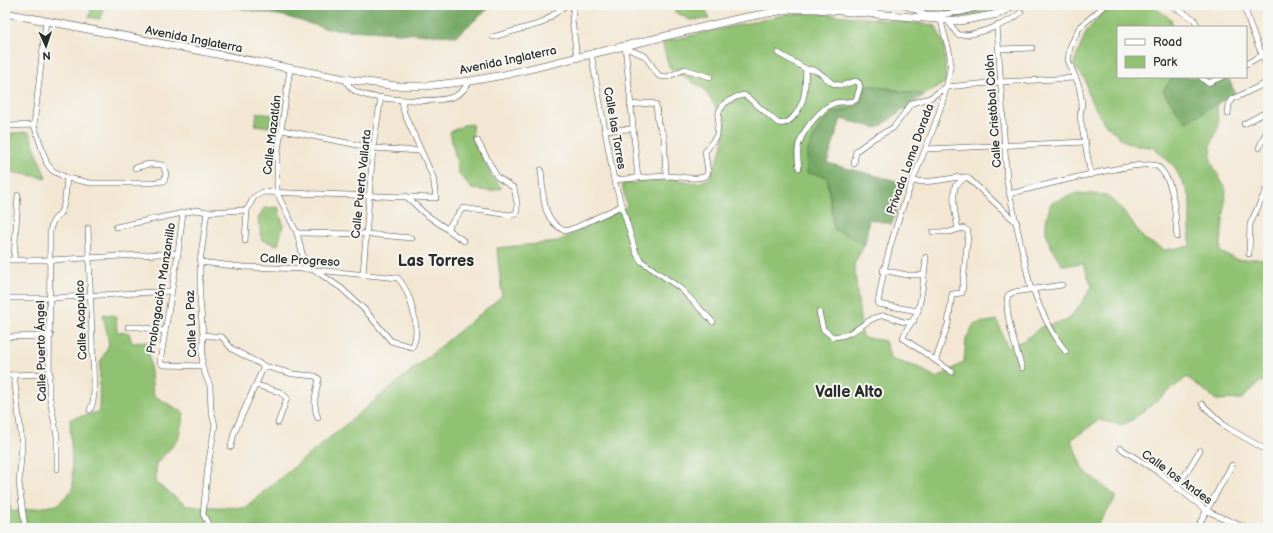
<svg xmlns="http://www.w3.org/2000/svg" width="1273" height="533" font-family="'Balsamiq Sans',sans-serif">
<rect width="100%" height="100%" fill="#f6f6f2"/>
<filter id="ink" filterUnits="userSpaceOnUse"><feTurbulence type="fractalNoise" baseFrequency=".025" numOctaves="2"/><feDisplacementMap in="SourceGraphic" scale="8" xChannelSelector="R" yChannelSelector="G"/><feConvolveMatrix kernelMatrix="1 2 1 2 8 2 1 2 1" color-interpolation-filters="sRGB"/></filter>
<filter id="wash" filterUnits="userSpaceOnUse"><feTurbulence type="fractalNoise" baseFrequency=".012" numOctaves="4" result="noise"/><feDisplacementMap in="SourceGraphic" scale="16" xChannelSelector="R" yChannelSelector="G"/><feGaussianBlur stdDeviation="0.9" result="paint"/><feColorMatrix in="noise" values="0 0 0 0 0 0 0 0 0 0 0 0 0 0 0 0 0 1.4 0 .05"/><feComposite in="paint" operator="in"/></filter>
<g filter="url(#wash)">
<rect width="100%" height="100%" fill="#f3e7d3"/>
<g fill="#91c273" stroke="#5e764f">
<polygon points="93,5 104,5 100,19 89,17"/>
<polygon points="674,5 705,5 709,19 690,20 675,12"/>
<path d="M971,5H1005C989,15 970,16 951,18L943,10L959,9Z"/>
<path d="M1138,5H1151L1171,19L1173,27H1118V77H1173L1163,92L1186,122L1217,103L1218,127L1211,145V162L1226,190L1220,252L1238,260L1268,258V381L1260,382L1242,399L1216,400L1187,377L1131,421L1121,425L1099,420L1071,440L1083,470L1117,497L1095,528H5V458L11,512L57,505L73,489L70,419L99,412L100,363L109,344L103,314L116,316L117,332L129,333L132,343L148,342L153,395L184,413L178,440L156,464V483L187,506L244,508L502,296L497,248L556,242L627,207L622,184L672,179L698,183L710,178L723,145L725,123L704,89L669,67L662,42L788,14L815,13L935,25L944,44L946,82L924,95L867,85L858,106L832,114L820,125L834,229L865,244L854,264L862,337L885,341L891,359L917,367L937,378L964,362L966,339L974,324L997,320L1007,347L1025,340L1041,327L1066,321L1081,304L1092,286L1083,264L1062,265C1046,238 1041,234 1051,203L1077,193L1106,195L1121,208L1144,239L1165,250L1190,246V197L1174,166L1154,148L1126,143L1104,123L1090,99L1085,79L1073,65L1087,30L1107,9H1131Z"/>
<polygon points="257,113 279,116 278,128 255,125"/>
<polygon points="472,124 473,141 493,178 502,188 490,191 472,189 459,174 450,132 464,125"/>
<polygon points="5,131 11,133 29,132 46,178 5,171"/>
<polygon points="278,207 283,225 278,245 262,240 258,219 264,208"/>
</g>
<g fill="#74a865" stroke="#506a48">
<polygon points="228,5 493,5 456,36 328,29 284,16 247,10"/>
<path d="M873,5H971C940,15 904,9 873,7Z"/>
<polygon points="1110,5 1138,5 1131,9 1107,9"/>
<polygon points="1173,77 1201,77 1203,81 1210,85 1228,77 1235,93 1186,122 1163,91"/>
<polygon points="867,85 924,95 878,128 841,119 827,163 904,183 892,224 869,219 865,244 834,229 827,177 807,173 807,152 820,125 832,114 858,106"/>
</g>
</g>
<g filter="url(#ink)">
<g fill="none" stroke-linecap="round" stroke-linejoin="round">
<g stroke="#494744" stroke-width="6">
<g id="minor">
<polyline points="574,5 572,20 577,57"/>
<polyline points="771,5 774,12"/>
<path d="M903,5L925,14H941C940,32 953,49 950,68C944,111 921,157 906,198C893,233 883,268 878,304L918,311"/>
<polyline points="1170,5 1194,19 1198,27"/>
<polyline points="1244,5 1251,28 1268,69"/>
<path d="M941,14C957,13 969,12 983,5"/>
<polyline points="46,21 34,125 47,164 53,171 67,178 91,183 150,183 164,181 166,174 163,165 149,164 135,168"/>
<path d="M948,21L958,35C974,36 1010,24 1021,12"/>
<polyline points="997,25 1007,182 1031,290"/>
<polyline points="493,37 542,23 566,5"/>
<polyline points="625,45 638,178"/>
<polyline points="625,48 645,56 659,76 667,77 685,69 710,77"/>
<polyline points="999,49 1032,48"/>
<polyline points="591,53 614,180 636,253 641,261 680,288 713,322"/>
<polyline points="778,53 806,69"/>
<polyline points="1246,64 1268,52"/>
<polyline points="290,69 277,158 277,193 297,233 306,269"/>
<polyline points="1201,77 1208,83 1222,77"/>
<path d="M345,79C348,85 351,90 357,92C373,100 439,104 455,96C462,93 466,87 470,81"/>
<polyline points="630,105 652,103 656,105 658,123 664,136 666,176"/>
<polyline points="1228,114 1229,104 1233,99 1268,82"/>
<polyline points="5,124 9,126 34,125"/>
<polyline points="1244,124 1268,111"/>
<polyline points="282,130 373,148 420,151"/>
<polyline points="604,130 633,129"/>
<polyline points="1259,148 1268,128"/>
<polyline points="926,149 1086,142"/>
<polyline points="854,164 856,151 874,138 893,128 912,103 930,98 946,87 1000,82 1074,78"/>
<path d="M541,170C544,194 540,219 565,231L577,227L623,205"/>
<polyline points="1091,175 1080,117 1082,103 1079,86 1068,60 1070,47 1079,28 1105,5"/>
<path d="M614,180C632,178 649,177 667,176C679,176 695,181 706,176L708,172L705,152L717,135L719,111L725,103L736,97L744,95L750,99L778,123C790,127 800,109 803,99C806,90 805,78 806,69C825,69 826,85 840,85C845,85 851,82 856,81L859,83L860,87L856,100C849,103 842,101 835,103C823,106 804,129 800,141C796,149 798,160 799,168"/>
<path d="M913,181C933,184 947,177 967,177L1017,223"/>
<path d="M1009,194C1030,189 1145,158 1157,166C1176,180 1175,217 1177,237"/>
<polyline points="406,196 424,213 464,241"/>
<polyline points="207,212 200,262 200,299 203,335 202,366 210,386 211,410 215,425 208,466 203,514 210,528"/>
<polyline points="183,213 178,253 160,362 163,365 202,366"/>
<polyline points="116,227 197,210 207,212 247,210 254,197 263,192 436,198 433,177 404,113 402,100"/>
<polyline points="88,228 94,392 93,402 90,410"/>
<path d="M958,228C955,214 952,201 955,186L966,177"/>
<polyline points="447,229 463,208 510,215 515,214 517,211 517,203 514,188 497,177 477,140"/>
<polyline points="933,232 949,232 963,228 968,231 968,235 962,293 952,294 948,324 936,359"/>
<polyline points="297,233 366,234 412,238"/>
<polyline points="245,241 247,210"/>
<polyline points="1249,254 1250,224 1268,186"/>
<path d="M926,257C924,275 923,293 918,310C915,320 904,331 903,338L952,372"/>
<polyline points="14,259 18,195"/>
<polyline points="5,260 49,260 178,253"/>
<path d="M200,262L243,267L306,269L398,278C410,291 422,331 412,347L391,341L365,310L341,288L316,271"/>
<polyline points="883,270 907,275 924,275"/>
<polyline points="363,274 373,148 381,97"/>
<path d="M1033,289C1041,313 1051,332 1066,352"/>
<polyline points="5,298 50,298 171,291"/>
<path d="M819,312L823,329L833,337C857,336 865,318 881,316C892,314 901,326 914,321"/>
<polyline points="128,327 139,327 165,331"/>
<path d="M203,335L222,337L232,349L264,366L293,374L315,376L319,379C316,392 312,405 318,418"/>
<polyline points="5,337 51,336"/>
<path d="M1022,368C1017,352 1003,310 1008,295L1014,292L1062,285"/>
<polyline points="5,375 50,374"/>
<polyline points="14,375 22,444 19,483 25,528"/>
<polyline points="256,385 280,392 287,398 278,423"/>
<polyline points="1202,404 1226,427 1268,451"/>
<polyline points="231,447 234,433 264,366"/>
<polyline points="1120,448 1158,472 1207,511 1246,528"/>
<path d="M57,469V436L49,394L50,232C52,215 60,219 63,207C66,198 66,187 67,178"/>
<polyline points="1177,488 1200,450"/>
<polyline points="1197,528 1232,465"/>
</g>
</g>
<g stroke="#494744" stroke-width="8">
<polyline id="secondary" points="5,13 345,79 396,86 425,86 470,81 504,75 737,19 790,9 816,9 960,21 998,14 1014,5"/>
</g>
<use href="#minor" stroke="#fff" stroke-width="5"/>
<use href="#secondary" stroke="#fff" stroke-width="7"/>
</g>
</g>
<g text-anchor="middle" stroke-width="4" stroke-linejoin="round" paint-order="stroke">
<g font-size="12" fill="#2b2b2b" stroke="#f6f6f2">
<text transform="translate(194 39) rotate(11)" y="4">Avenida Inglaterra</text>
<text transform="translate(508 60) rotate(-12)" y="4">Avenida Inglaterra</text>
<text transform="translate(993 111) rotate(-94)" y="4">Calle Cristóbal Colón</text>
<text transform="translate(615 128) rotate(80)" y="4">Calle las Torres</text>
<text transform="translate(272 135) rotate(-83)" y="4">Calle Mazatlán</text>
<text transform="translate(910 159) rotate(-70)" y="4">Privada Loma Dorada</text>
<text transform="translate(361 184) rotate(-84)" y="4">Calle Puerto Vallarta</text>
<text transform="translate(300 260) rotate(3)" y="4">Calle Progreso</text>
<text transform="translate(161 288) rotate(-81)" y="4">Prolongación Manzanillo</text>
<text transform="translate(81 320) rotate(-92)" y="4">Calle Acapulco</text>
<text transform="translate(191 324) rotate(-92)" y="4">Calle La Paz</text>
<text transform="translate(41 351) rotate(-91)" y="4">Calle Puerto Ángel</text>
<text transform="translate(1177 477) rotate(36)" y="4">Calle los Andes</text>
</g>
<g font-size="16" font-weight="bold" fill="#2b2b2b" stroke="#f6f6f2">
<text x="436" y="266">Las Torres</text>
<text x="849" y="397">Valle Alto</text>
</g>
</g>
<rect width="1273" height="533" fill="none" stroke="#f6f6f2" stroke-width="20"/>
<rect x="1117" y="26" width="130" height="52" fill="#f6f6f2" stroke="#a5a5a2"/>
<rect x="1125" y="39" width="20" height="6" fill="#ffffff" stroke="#a5a5a2"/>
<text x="1153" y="46" font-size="12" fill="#2b2b2b">Road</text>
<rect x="1125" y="56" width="20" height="12" fill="#91c273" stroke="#a5a5a2"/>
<text x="1153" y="66" font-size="12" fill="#2b2b2b">Park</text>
<g transform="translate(46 46) rotate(177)" stroke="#f6f6f2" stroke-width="3" paint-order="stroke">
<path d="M0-3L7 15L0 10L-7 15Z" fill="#2b2b2b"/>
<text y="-6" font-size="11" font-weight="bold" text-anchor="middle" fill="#2b2b2b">N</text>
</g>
</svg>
